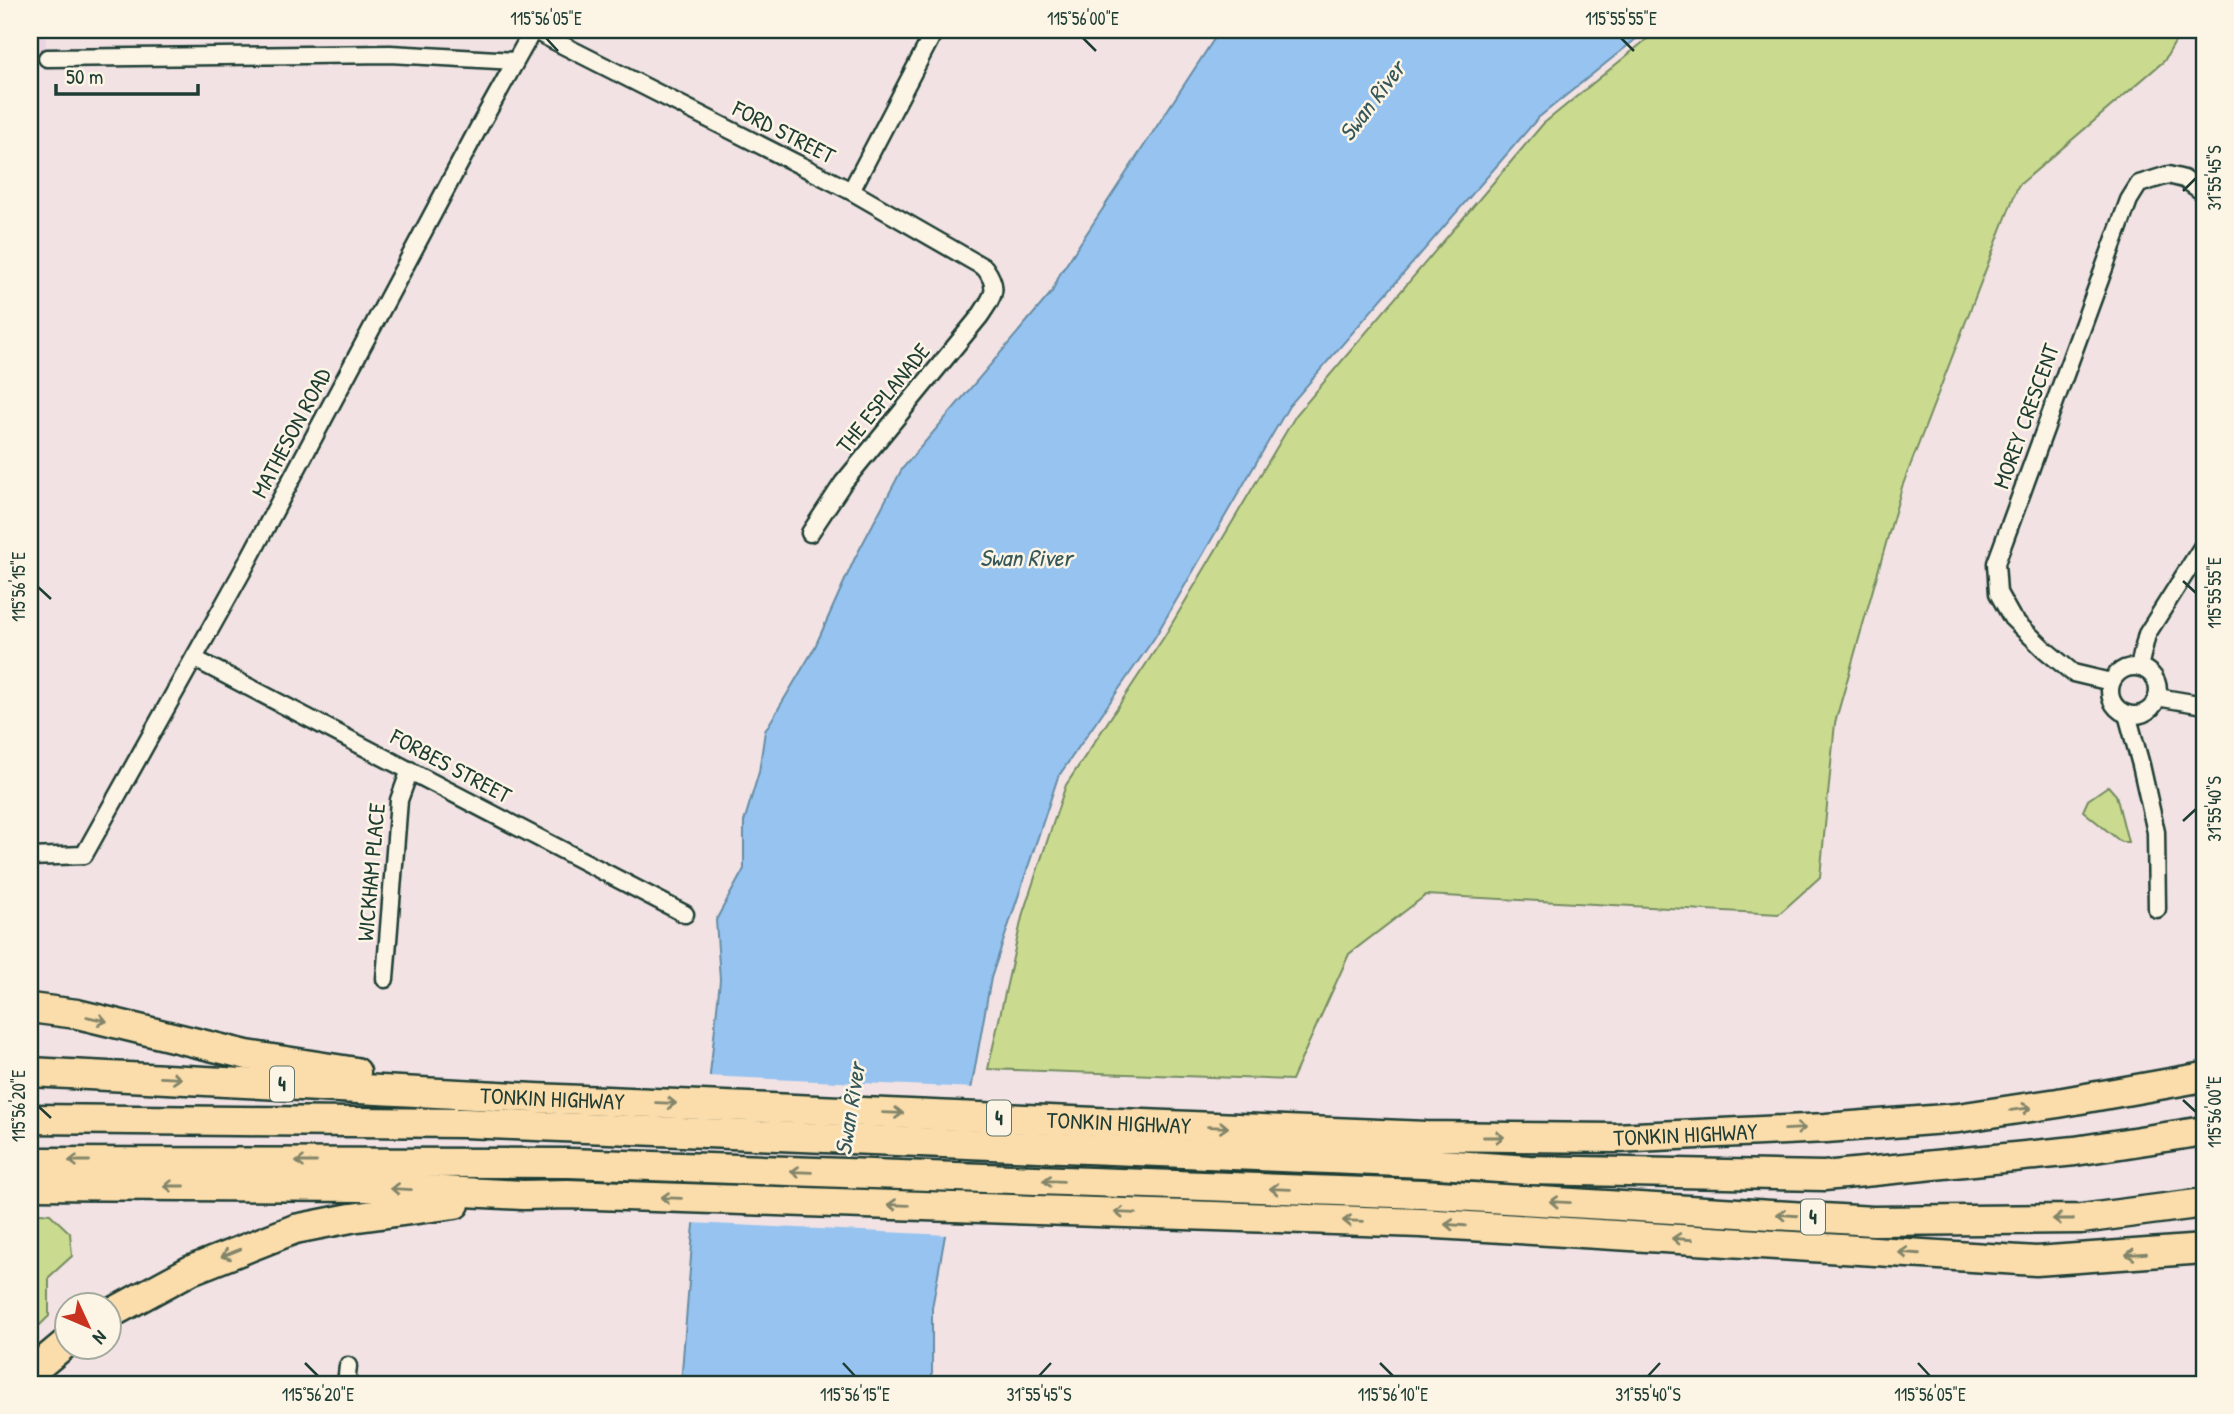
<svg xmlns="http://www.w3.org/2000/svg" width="2234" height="1414" font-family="'Patrick Hand',sans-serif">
<rect width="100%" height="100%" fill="#f2e2e3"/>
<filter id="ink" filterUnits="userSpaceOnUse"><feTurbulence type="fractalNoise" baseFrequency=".0143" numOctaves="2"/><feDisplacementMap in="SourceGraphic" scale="14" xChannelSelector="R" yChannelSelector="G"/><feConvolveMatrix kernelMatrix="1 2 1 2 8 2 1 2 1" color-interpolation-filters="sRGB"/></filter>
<g filter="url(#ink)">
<polygon fill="#ebd4e1" points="30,30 45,30 47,58 30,58"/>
<g fill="#cadb90" stroke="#748c62" stroke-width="2">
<polygon points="1658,30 2182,30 2164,61 2018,186 1902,487 1835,723 1820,877 1779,914 1426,895 1349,954 1292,1080 988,1069 1023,913 1066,785 1164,637 1296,415 1543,124"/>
<polygon points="2108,786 2116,795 2128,842 2121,842 2083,811 2088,800"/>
<polygon points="30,1212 50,1214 70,1233 72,1256 49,1277 49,1316 40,1325 30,1317"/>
</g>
<polygon fill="#96c3f0" stroke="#668da5" stroke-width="2" points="1220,30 1647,30 1538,118 1289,406 1155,637 1058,777 991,978 932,1308 932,1384 681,1384 692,1244 720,980 716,920 744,869 744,822 759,772 765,731 814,649 854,560 902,469 1052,292 1060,274"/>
<polygon fill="#f2e2e3" points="706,1076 976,1088 949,1235 690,1223"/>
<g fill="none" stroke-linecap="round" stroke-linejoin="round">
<g stroke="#1f3d34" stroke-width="21">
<g id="street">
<path d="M533,30L851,191L985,268C1000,289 993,296 980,316L843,483L810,533"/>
<polyline points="47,58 390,54 515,61"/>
<polyline points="851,191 935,30"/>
<polyline points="195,659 685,914"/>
<circle cx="2134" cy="691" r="24"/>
<polyline points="2139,667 2147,634 2204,544"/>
<polyline points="2111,682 2073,673 2044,649 2012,618 1998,593 1996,563 2129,200 2139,184 2168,175 2184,179 2204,193"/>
<polyline points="2157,697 2204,705"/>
<polyline points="2127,714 2141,765 2156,832 2157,909"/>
<polyline points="30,857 84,855 242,572 479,127 533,30"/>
<polyline points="385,979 399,800 410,770"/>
<polyline points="346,1384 348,1366"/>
</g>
</g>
<g stroke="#1f3d34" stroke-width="33">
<g id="highway">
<polyline points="30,1008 77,1014 247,1055 356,1072"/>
<path id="s1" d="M30,1072L535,1098L1426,1136L1615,1138L1826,1128L1958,1118L2058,1103L2204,1077"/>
<polyline points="30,1119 464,1123 1424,1163 1529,1170 1824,1176 2075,1151 2204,1131"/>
<polyline points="30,1162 569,1163 1422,1194 1873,1221 2081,1219 2204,1203"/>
<polyline points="30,1185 365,1187 523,1195 567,1194 1421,1223 2036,1261 2204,1249"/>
<polyline points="108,1315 191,1270 295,1229 351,1218 455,1204"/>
<polyline points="30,1373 66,1343"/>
</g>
</g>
<use href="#street" stroke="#fcf5e5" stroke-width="16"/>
<use href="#highway" stroke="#fbddab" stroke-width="28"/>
</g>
<defs><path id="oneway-shaft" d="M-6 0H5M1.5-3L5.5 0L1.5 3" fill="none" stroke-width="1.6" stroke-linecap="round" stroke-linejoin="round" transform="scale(1.75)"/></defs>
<g stroke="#82856a">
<use href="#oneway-shaft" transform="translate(97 1019) rotate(13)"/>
<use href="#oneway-shaft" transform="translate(171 1078) rotate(3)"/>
<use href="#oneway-shaft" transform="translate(666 1103) rotate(2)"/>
<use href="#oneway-shaft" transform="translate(2021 1109) rotate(-8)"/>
<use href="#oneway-shaft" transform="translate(893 1113) rotate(2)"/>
<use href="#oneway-shaft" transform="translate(1218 1127) rotate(2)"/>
<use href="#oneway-shaft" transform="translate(1795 1129) rotate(-3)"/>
<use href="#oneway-shaft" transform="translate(1494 1137)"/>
<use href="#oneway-shaft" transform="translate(79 1161) rotate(180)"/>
<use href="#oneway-shaft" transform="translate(306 1162) rotate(-180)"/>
<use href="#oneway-shaft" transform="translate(801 1172) rotate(-178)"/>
<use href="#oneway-shaft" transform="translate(1053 1181) rotate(-178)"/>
<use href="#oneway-shaft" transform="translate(174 1186) rotate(-180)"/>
<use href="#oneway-shaft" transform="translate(401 1189) rotate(-177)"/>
<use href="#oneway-shaft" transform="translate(1280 1189) rotate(-178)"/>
<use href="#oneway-shaft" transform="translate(671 1198) rotate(-178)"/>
<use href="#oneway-shaft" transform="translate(1560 1202) rotate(-177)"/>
<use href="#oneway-shaft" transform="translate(898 1205) rotate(-178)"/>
<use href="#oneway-shaft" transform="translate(1125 1213) rotate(-178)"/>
<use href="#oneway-shaft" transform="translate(1787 1215) rotate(-176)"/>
<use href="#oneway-shaft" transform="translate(2063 1219) rotate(180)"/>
<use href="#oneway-shaft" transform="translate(1353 1221) rotate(-178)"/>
<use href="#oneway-shaft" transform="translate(1455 1225) rotate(-176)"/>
<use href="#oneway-shaft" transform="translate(1682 1239) rotate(-176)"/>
<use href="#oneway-shaft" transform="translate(231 1253) rotate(158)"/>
<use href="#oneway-shaft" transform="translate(1909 1253) rotate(-176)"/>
<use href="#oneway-shaft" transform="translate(2136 1254) rotate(176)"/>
</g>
</g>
<path fill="none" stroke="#1f3d34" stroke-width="2.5" d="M546,38L558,51M1083,38L1096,51M1621,38L1634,51M2183,191L2196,178M2183,581L2196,593M38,587L51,599M2183,821L2196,809M2183,1100L2196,1112M38,1106L51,1118M305,1363L318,1376M843,1363L855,1376M1380,1363L1393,1376M1918,1363L1930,1376M1039,1376L1051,1363M1648,1376L1660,1363"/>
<g text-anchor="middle" stroke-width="5" stroke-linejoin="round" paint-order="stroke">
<g fill="#fcf5e5" stroke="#617469" stroke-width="2">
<rect x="270" y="1066.5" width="24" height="35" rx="5"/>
<rect x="987" y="1100.5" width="24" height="35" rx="5"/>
<rect x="1801" y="1199.5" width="24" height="35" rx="5"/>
</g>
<g font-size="21" font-weight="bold" fill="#1f3d34">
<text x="282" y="1091">4</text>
<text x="999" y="1125">4</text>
<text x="1813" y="1224">4</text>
</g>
<g font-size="23" fill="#1f3d34" stroke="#fcf5e5">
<text transform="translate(784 132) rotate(27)" y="8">FORD STREET</text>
<text transform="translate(883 398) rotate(-51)" y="8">THE ESPLANADE</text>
<text transform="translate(2026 416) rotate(-70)" y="8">MOREY CRESCENT</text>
<text transform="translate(291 433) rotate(-62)" y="8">MATHESON ROAD</text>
<text transform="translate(451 766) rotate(28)" y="8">FORBES STREET</text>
<text transform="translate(371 872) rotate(-85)" y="8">WICKHAM PLACE</text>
<text dy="8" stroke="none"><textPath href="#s1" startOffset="523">TONKIN HIGHWAY</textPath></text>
<text dy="8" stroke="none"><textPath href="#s1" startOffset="1090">TONKIN HIGHWAY</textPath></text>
<text dy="8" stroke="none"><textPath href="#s1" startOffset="1657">TONKIN HIGHWAY</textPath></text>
</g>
<g font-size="24" font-style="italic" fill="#37585a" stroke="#fcf5e5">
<text transform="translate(1372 101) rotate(-53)" y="8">Swan River</text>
<text x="1026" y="566">Swan River</text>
<text transform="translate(850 1109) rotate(-81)" y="8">Swan River</text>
</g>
</g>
<rect width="2234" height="1414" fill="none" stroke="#fcf5e5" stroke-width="77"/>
<g transform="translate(88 1326) rotate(134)"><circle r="33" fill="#fcf5e5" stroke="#a4ab9e" stroke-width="2"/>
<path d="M0-5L12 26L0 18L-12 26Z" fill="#c8321e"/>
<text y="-10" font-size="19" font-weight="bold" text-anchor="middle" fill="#1f3d34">N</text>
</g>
<path d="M56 84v10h142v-10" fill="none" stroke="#1f3d34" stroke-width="3.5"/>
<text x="66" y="84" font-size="21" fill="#1f3d34" stroke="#fcf5e5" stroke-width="5" paint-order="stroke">50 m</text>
<rect x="38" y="38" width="2158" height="1338" fill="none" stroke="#1f3d34" stroke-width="2.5"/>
<g font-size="18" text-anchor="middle" fill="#1f3d34">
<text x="546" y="25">115°56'05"E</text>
<text x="1083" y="25">115°56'00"E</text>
<text x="1621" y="25">115°55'55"E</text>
<text transform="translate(2215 178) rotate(-90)" y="6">31°55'45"S</text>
<text transform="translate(19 587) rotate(-90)" y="6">115°56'15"E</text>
<text transform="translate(2215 593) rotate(-90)" y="6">115°55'55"E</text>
<text transform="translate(2215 809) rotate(-90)" y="6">31°55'40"S</text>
<text transform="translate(19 1106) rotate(-90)" y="6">115°56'20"E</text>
<text transform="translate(2215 1112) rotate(-90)" y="6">115°56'00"E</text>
<text x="318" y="1401">115°56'20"E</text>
<text x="855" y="1401">115°56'15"E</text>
<text x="1039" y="1401">31°55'45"S</text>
<text x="1393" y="1401">115°56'10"E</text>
<text x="1648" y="1401">31°55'40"S</text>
<text x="1930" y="1401">115°56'05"E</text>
</g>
</svg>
